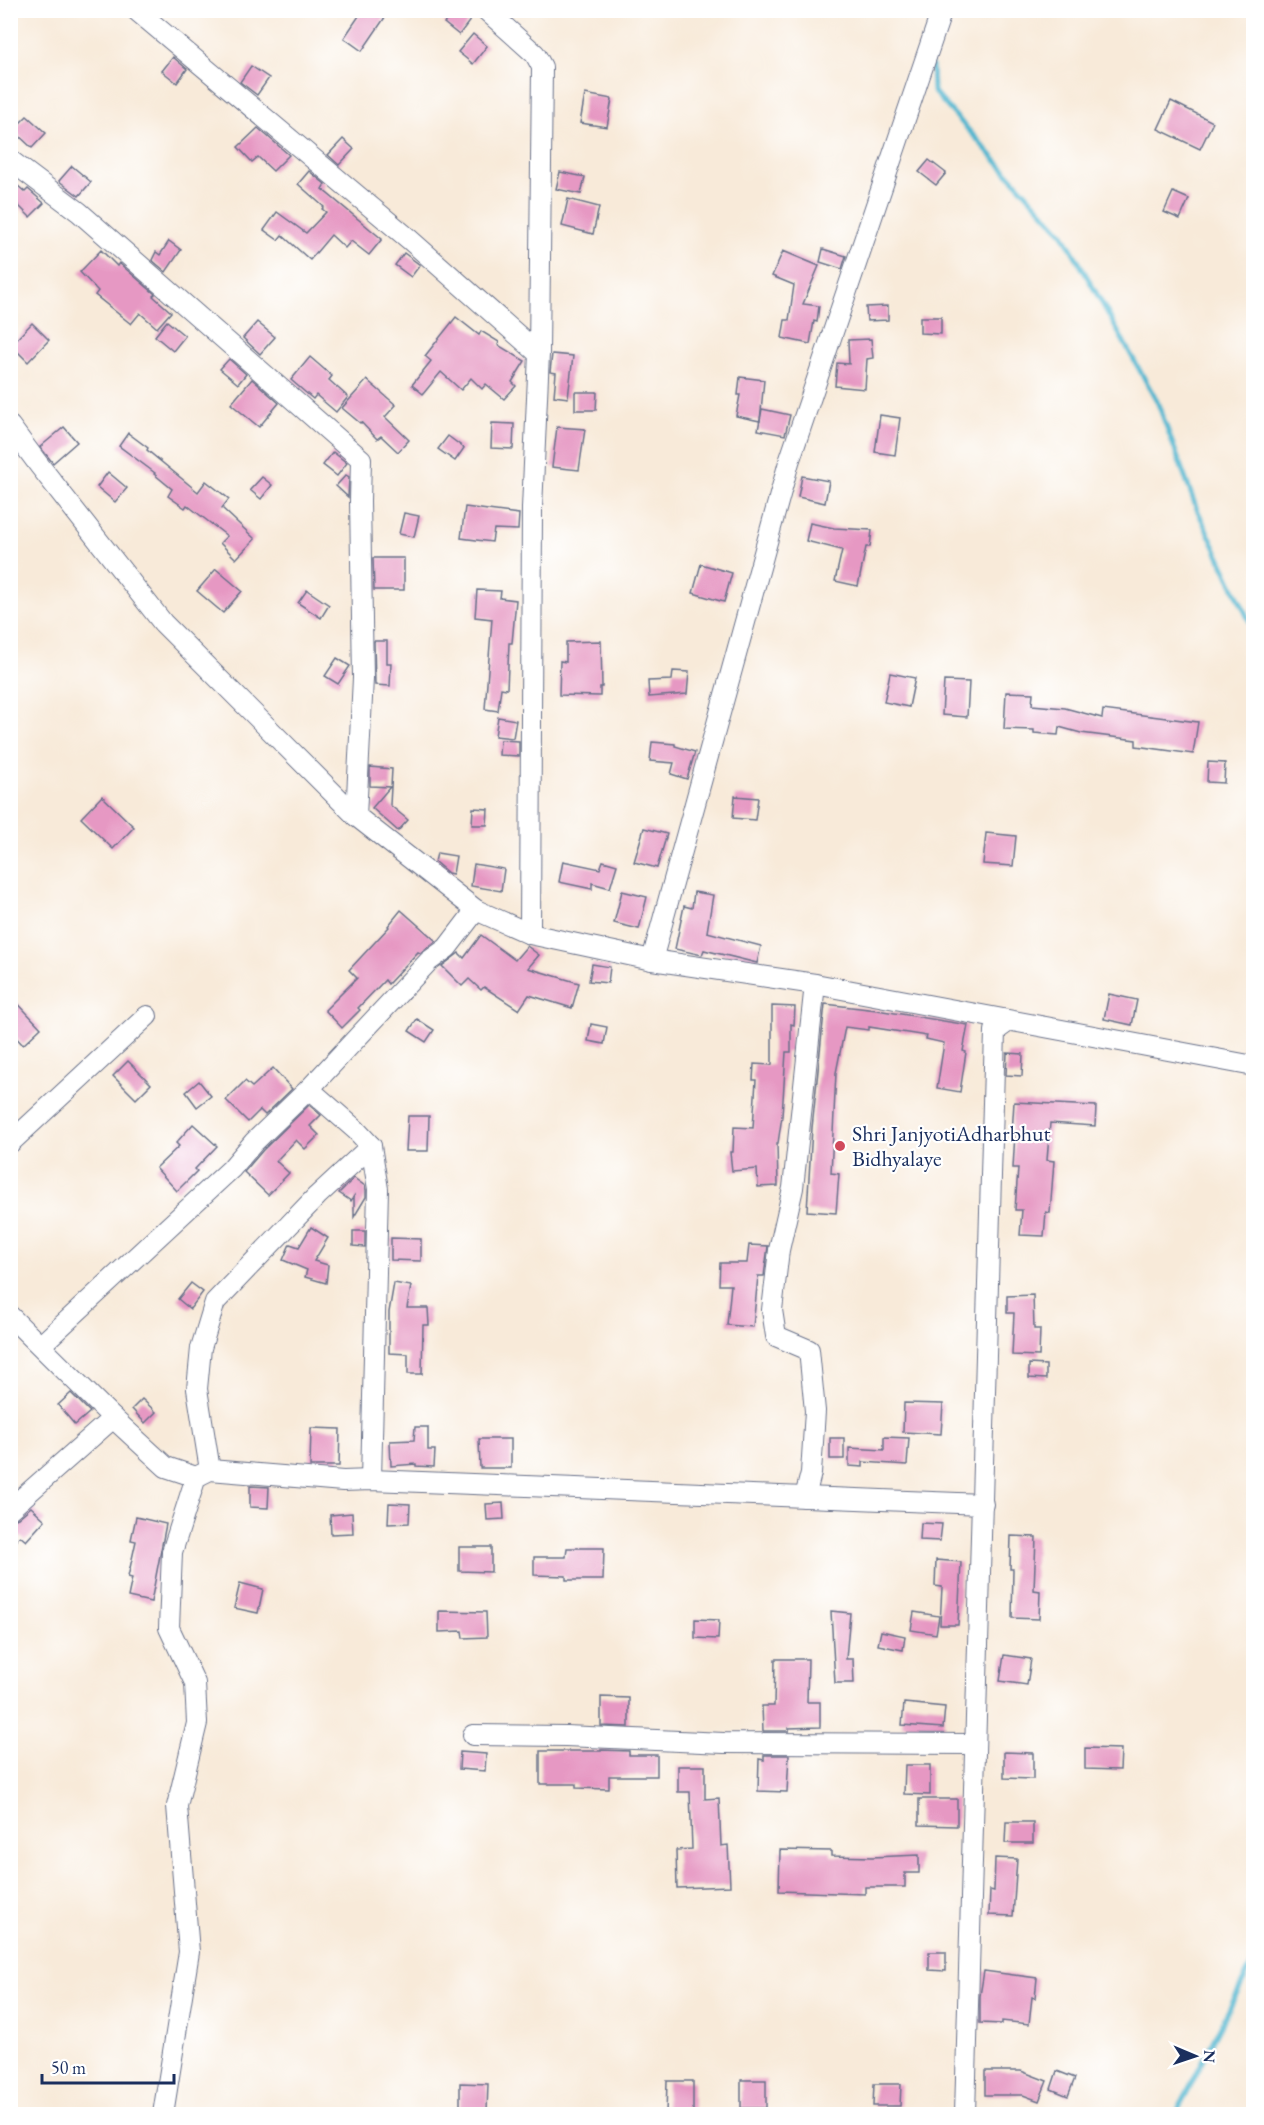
<svg xmlns="http://www.w3.org/2000/svg" width="1264" height="2125" font-family="'EB Garamond',serif">
<rect width="100%" height="100%" fill="#fff"/>
<filter id="ink" filterUnits="userSpaceOnUse"><feTurbulence type="fractalNoise" baseFrequency=".0167" numOctaves="2"/><feDisplacementMap in="SourceGraphic" scale="12" xChannelSelector="R" yChannelSelector="G"/><feConvolveMatrix kernelMatrix="1 2 1 2 8 2 1 2 1" color-interpolation-filters="sRGB"/></filter>
<filter id="wash" filterUnits="userSpaceOnUse"><feTurbulence type="fractalNoise" baseFrequency=".008" numOctaves="4" result="noise"/><feDisplacementMap in="SourceGraphic" scale="24" xChannelSelector="R" yChannelSelector="G"/><feGaussianBlur stdDeviation="1.35" result="paint"/><feColorMatrix in="noise" values="0 0 0 0 0 0 0 0 0 0 0 0 0 0 0 0 0 1.4 0 .05"/><feComposite in="paint" operator="in"/></filter>
<g filter="url(#wash)">
<rect width="100%" height="100%" fill="#f8ead9"/>
<g fill="none" stroke-linecap="round" stroke-linejoin="round">
<g stroke="#50b6cf" stroke-width="5">
<polyline points="932,66 933,91 1063,234 1157,401 1196,507 1254,631"/>
<polyline points="1176,2114 1254,1960"/>
</g>
</g>
<g id="blocks">
<g fill="#e698c3">
<polygon points="363,10 390,10 362,51 344,38"/>
<polygon points="433,10 460,10 471,19 459,35 444,23 446,21"/>
<polygon points="473,34 487,46 473,64 458,52"/>
<polygon points="173,57 187,69 177,83 162,71"/>
<polygon points="251,66 269,78 257,95 240,82"/>
<polygon points="585,94 612,99 607,127 580,123"/>
<polygon points="1171,101 1213,122 1200,149 1158,129"/>
<polygon points="27,116 46,133 32,148 13,130"/>
<polygon points="258,128 289,155 273,171 258,157 252,162 238,147"/>
<polygon points="343,139 354,149 339,165 328,155"/>
<polygon points="929,160 946,173 936,185 919,172"/>
<polygon points="72,166 91,182 79,196 59,181"/>
<polygon points="309,171 325,184 322,189 382,239 369,255 351,241 345,248 331,235 310,260 282,235 278,240 264,230 277,212 306,233 326,212 322,209 324,207 298,184"/>
<polygon points="560,172 585,177 581,194 556,189"/>
<polygon points="10,179 25,192 28,189 44,203 30,217 10,197"/>
<polygon points="1173,192 1189,199 1180,219 1164,212"/>
<polygon points="568,199 599,207 593,234 562,226"/>
<polygon points="169,241 181,250 166,272 152,260 156,252 160,255"/>
<polygon points="823,249 846,256 842,269 820,262"/>
<polygon points="101,250 117,266 119,263 155,294 153,296 171,312 157,328 140,313 131,324 95,295 98,291 80,272"/>
<polygon points="783,251 819,266 803,304 819,306 817,322 814,321 810,344 782,338 785,320 789,320 794,285 772,276"/>
<polygon points="404,253 420,265 411,277 395,265"/>
<polygon points="888,306 888,320 867,321 866,307"/>
<polygon points="456,317 479,335 481,331 499,342 498,345 525,361 512,382 516,386 504,399 486,384 482,389 471,378 461,390 441,372 423,394 412,385 431,361 425,356"/>
<polygon points="920,317 941,317 941,334 920,333"/>
<polygon points="167,321 185,336 173,351 155,336"/>
<polygon points="257,322 275,337 260,354 243,338"/>
<polygon points="32,323 49,340 28,362 11,345"/>
<polygon points="871,339 873,358 867,359 865,389 835,386 837,363 849,364 848,340"/>
<polygon points="552,354 573,356 568,398 554,396 556,373 550,372"/>
<polygon points="310,357 332,376 329,380 348,397 336,412 316,395 313,399 291,380"/>
<polygon points="229,359 246,374 238,384 220,369"/>
<polygon points="740,377 764,380 760,421 736,416 740,395 738,395"/>
<polygon points="252,379 279,403 259,427 231,404"/>
<polygon points="367,380 396,405 385,417 409,440 398,452 381,436 377,439 361,422 360,423 342,408"/>
<polygon points="575,392 597,392 596,410 575,410"/>
<polygon points="762,409 790,415 785,435 758,430"/>
<polygon points="880,415 900,418 895,455 875,452"/>
<polygon points="492,423 514,424 513,449 491,448"/>
<polygon points="64,427 77,442 53,463 40,447"/>
<polygon points="557,427 585,429 579,470 552,467"/>
<polygon points="128,433 148,448 147,450 198,492 206,481 229,499 222,508 255,539 236,559 220,543 227,536 187,505 185,508 168,496 172,489 154,474 155,473 119,446"/>
<polygon points="448,436 464,448 455,461 438,449"/>
<polygon points="333,452 347,463 337,476 323,465"/>
<polygon points="108,472 127,488 115,502 97,487"/>
<polygon points="346,475 349,477 348,497 336,486"/>
<polygon points="802,476 829,481 825,503 798,497"/>
<polygon points="262,477 272,485 261,499 250,490"/>
<polygon points="465,507 519,514 518,530 494,529 492,542 461,538"/>
<polygon points="404,513 419,516 414,537 399,534"/>
<polygon points="810,523 834,528 872,530 870,547 866,547 858,586 835,581 842,550 806,541"/>
<polygon points="373,558 404,558 404,590 374,590"/>
<polygon points="701,564 732,573 724,602 693,593"/>
<polygon points="216,569 242,591 223,613 197,591"/>
<polygon points="307,590 329,605 321,618 298,603"/>
<polygon points="477,590 501,591 500,598 516,600 512,643 509,643 507,689 501,688 498,711 485,709 492,619 475,617"/>
<polygon points="374,641 387,641 387,663 391,663 390,686 375,685"/>
<polygon points="601,641 602,687 600,687 600,696 559,695 560,661 566,662 566,642"/>
<polygon points="337,658 350,666 338,684 325,676"/>
<polygon points="673,671 689,672 687,694 649,697 648,681 672,680"/>
<polygon points="890,673 915,678 909,707 884,702"/>
<polygon points="944,681 969,682 967,717 942,715"/>
<polygon points="1006,692 1033,693 1032,705 1065,708 1102,718 1103,710 1198,722 1193,754 1136,746 1136,740 1081,733 1059,727 1058,735 1034,733 1034,730 1004,729"/>
<polygon points="498,717 516,720 513,738 495,736"/>
<polygon points="500,740 519,741 519,756 499,755"/>
<polygon points="652,742 675,744 675,746 695,752 687,779 671,774 674,763 650,761"/>
<polygon points="1208,762 1225,763 1224,783 1207,782"/>
<polygon points="370,767 392,769 390,805 408,820 398,831 372,808 390,787 370,786"/>
<polygon points="102,796 134,827 113,849 81,818"/>
<polygon points="735,796 758,798 755,820 733,818"/>
<polygon points="473,808 488,809 487,825 472,825"/>
<polygon points="644,828 667,834 657,868 634,862"/>
<polygon points="986,833 1016,836 1013,866 983,864"/>
<polygon points="437,853 456,856 453,874 448,873 435,862"/>
<polygon points="563,861 600,869 603,861 617,865 610,888 592,883 592,889 559,882"/>
<polygon points="474,864 504,869 501,891 471,886"/>
<polygon points="622,891 647,897 639,929 614,923"/>
<polygon points="694,892 713,895 707,932 761,946 757,963 704,950 702,955 675,949 684,906 692,908"/>
<polygon points="401,910 436,941 420,953 418,952 388,984 385,980 358,1008 360,1010 342,1028 325,1010 357,978 349,970 389,927 388,926"/>
<polygon points="481,935 515,960 527,946 539,955 528,968 579,983 572,1008 529,995 519,1010 484,987 481,990 469,979 462,986 442,966 459,953 464,958"/>
<polygon points="592,964 610,967 608,983 589,981"/>
<polygon points="1109,994 1137,1000 1132,1025 1104,1019"/>
<polygon points="10,995 41,1028 23,1045 10,1031"/>
<polygon points="825,1004 877,1010 968,1025 963,1051 966,1052 960,1092 937,1088 944,1043 926,1039 927,1036 869,1027 869,1030 845,1027 836,1073 831,1173 839,1174 836,1213 807,1211 812,1128"/>
<polygon points="772,1006 795,1007 794,1025 791,1024 791,1052 786,1052 782,1116 778,1143 777,1143 778,1186 758,1187 757,1169 732,1171 730,1152 733,1152 734,1127 753,1128 756,1080 753,1080 754,1064 772,1065"/>
<polygon points="417,1019 434,1030 426,1042 409,1031"/>
<polygon points="591,1024 607,1027 604,1044 588,1041"/>
<polygon points="1007,1053 1023,1054 1022,1076 1006,1075"/>
<polygon points="128,1061 151,1084 136,1099 113,1076"/>
<polygon points="273,1068 292,1089 265,1115 260,1110 248,1122 226,1100 245,1081 252,1087"/>
<polygon points="199,1081 211,1096 197,1107 186,1092"/>
<polygon points="1014,1102 1096,1106 1095,1126 1050,1123 1047,1160 1054,1161 1050,1213 1046,1212 1044,1236 1020,1235 1022,1210 1015,1210 1018,1168 1013,1168 1015,1133 1012,1133"/>
<polygon points="309,1105 321,1115 310,1126 319,1135 305,1149 296,1140 276,1161 289,1173 268,1195 244,1172 263,1150"/>
<polygon points="408,1116 429,1116 428,1151 406,1151"/>
<polygon points="193,1124 217,1146 195,1169 197,1171 177,1191 156,1168 179,1146 176,1143"/>
<polygon points="354,1178 365,1186 366,1190 366,1197 354,1217 354,1196 351,1201 339,1193"/>
<polygon points="311,1227 328,1238 314,1261 328,1265 326,1283 305,1277 307,1270 283,1260 290,1244 299,1247"/>
<polygon points="353,1231 365,1231 365,1247 353,1246"/>
<polygon points="391,1238 421,1239 421,1261 391,1260"/>
<polygon points="749,1245 768,1246 764,1276 758,1276 753,1327 727,1325 731,1285 719,1285 720,1263 747,1263"/>
<polygon points="191,1283 203,1292 190,1309 178,1299"/>
<polygon points="394,1283 411,1286 407,1308 428,1308 429,1325 423,1325 422,1374 408,1374 408,1354 389,1353 389,1312"/>
<polygon points="1033,1295 1034,1329 1040,1329 1039,1356 1012,1355 1014,1313 1007,1313 1007,1296"/>
<polygon points="1029,1364 1046,1365 1046,1379 1029,1378"/>
<polygon points="71,1393 90,1412 75,1425 58,1405"/>
<polygon points="142,1399 156,1412 145,1423 132,1409"/>
<polygon points="904,1403 943,1404 941,1434 903,1432"/>
<polygon points="415,1427 428,1427 428,1450 435,1450 434,1467 416,1466 416,1464 391,1466 390,1441 414,1440"/>
<polygon points="311,1428 340,1429 339,1466 310,1466"/>
<polygon points="884,1437 909,1438 907,1465 863,1462 863,1467 849,1466 849,1448 884,1450"/>
<rect x="830" y="1438" width="14" height="21"/>
<polygon points="479,1439 511,1439 511,1468 480,1468"/>
<polygon points="250,1486 269,1487 268,1508 250,1507"/>
<polygon points="389,1503 410,1504 409,1523 388,1524"/>
<polygon points="503,1503 504,1519 487,1520 486,1504"/>
<polygon points="31,1507 45,1520 26,1541 20,1536 10,1547 10,1521 18,1518"/>
<polygon points="352,1513 353,1533 331,1534 330,1515"/>
<polygon points="136,1517 166,1524 151,1602 128,1597 132,1578 128,1577 136,1541 131,1540"/>
<polygon points="921,1523 942,1524 940,1541 920,1540"/>
<polygon points="1011,1536 1036,1537 1034,1590 1040,1591 1039,1619 1012,1618 1013,1569 1010,1569"/>
<polygon points="459,1547 491,1547 491,1572 459,1571"/>
<polygon points="567,1548 604,1548 603,1580 566,1580 566,1576 534,1575 534,1557 566,1557"/>
<polygon points="936,1560 961,1562 958,1625 940,1625 942,1587 935,1586"/>
<polygon points="240,1583 263,1589 258,1613 234,1608"/>
<polygon points="439,1611 486,1612 487,1637 463,1638 462,1631 439,1632"/>
<polygon points="831,1611 850,1613 846,1659 853,1659 854,1683 835,1683"/>
<polygon points="914,1612 939,1616 936,1634 911,1630"/>
<polygon points="695,1619 719,1620 718,1639 695,1638"/>
<polygon points="881,1631 905,1636 903,1650 878,1645"/>
<polygon points="1004,1655 1031,1659 1027,1685 1000,1681"/>
<polygon points="775,1659 808,1659 807,1702 820,1702 820,1727 789,1728 789,1731 763,1731 762,1706 774,1706"/>
<polygon points="601,1697 629,1698 629,1727 601,1726"/>
<polygon points="904,1703 945,1707 943,1728 902,1725"/>
<polygon points="1085,1748 1121,1749 1120,1770 1085,1769"/>
<polygon points="601,1750 629,1751 629,1755 657,1755 657,1776 609,1776 609,1789 576,1788 576,1784 540,1784 540,1751 601,1751"/>
<polygon points="460,1752 486,1754 485,1771 459,1769"/>
<polygon points="1004,1752 1033,1753 1033,1779 1004,1778"/>
<polygon points="764,1755 789,1755 787,1792 758,1791 759,1759 764,1760"/>
<polygon points="905,1765 930,1765 930,1795 904,1794"/>
<polygon points="678,1766 705,1766 705,1799 719,1798 721,1846 728,1845 730,1886 677,1888 676,1850 692,1849 690,1792 678,1792"/>
<polygon points="919,1799 957,1799 957,1826 919,1825"/>
<polygon points="1006,1822 1033,1822 1033,1843 1005,1843"/>
<polygon points="780,1850 831,1851 831,1856 872,1857 919,1855 919,1873 905,1873 905,1887 865,1887 865,1894 779,1891"/>
<polygon points="995,1858 1017,1859 1013,1916 989,1915 990,1890 994,1891"/>
<polygon points="929,1952 946,1952 946,1971 929,1970"/>
<polygon points="984,1971 1037,1978 1035,1998 1032,1997 1029,2024 1002,2021 1002,2024 980,2023 980,1996"/>
<polygon points="985,2071 1021,2071 1047,2081 1039,2101 1023,2095 985,2095"/>
<polygon points="1057,2071 1075,2078 1068,2096 1051,2089"/>
<rect x="741" y="2080" width="25" height="28"/>
<polygon points="667,2081 693,2081 693,2115 666,2114"/>
<polygon points="460,2083 488,2084 487,2111 460,2111"/>
<polygon points="874,2084 901,2084 900,2106 873,2106"/>
</g>
</g>
</g>
<g filter="url(#ink)">
<use href="#blocks" fill-opacity="0" stroke="#687089" stroke-width="1.5"/>
<g fill="none" stroke-linecap="round" stroke-linejoin="round">
<g stroke="#687089" stroke-width="22">
<g id="street">
<polyline points="136,10 409,239 539,354"/>
<polyline points="486,10 535,54 542,67 539,354 532,508 530,934"/>
<polyline points="10,160 79,212 361,459 360,501 363,678 356,816"/>
<polyline points="10,426 39,465 163,623 356,816 476,910 530,934 652,960 815,984 1254,1066"/>
<polyline points="652,960 789,462 942,10"/>
<polyline points="309,1089 356,1130 371,1146 378,1189 371,1480"/>
<polyline points="10,1143 147,1016"/>
<polyline points="10,1316 113,1418 166,1467 196,1477 172,1552 169,1628 195,1683 197,1723 177,1806 189,1952 163,2114"/>
<polyline points="41,1345 231,1169 254,1142 309,1089 429,961 447,948 476,910"/>
<polyline points="210,1470 197,1389 201,1348 215,1302 317,1196 371,1146"/>
<polyline points="196,1477 210,1470 343,1481 371,1480 983,1504"/>
<polyline points="805,1497 811,1473 815,1411 809,1350 776,1336 772,1310 779,1250 793,1188 815,984"/>
<polyline points="10,1509 113,1418"/>
<polyline points="473,1735 566,1736 724,1743 975,1744"/>
<polyline points="965,2114 995,1031 1009,1021"/>
</g>
</g>
<use href="#street" stroke="#fff" stroke-width="20"/>
</g>
</g>
<circle fill="#d1495b" stroke="#fff" stroke-width="2" cx="840" cy="1146" r="6"/>
<g text-anchor="middle" stroke-width="4.5" stroke-linejoin="round" paint-order="stroke">
<g font-size="22" fill="#1b2f5e" stroke="#fff" text-anchor="start">
<text x="852" y="1141">Shri JanjyotiAdharbhut<tspan x="852" dy="25">Bidhyalaye</tspan></text>
</g>
</g>
<rect width="1264" height="2125" fill="none" stroke="#fff" stroke-width="36"/>
<g transform="translate(1195 2056) rotate(92)" stroke="#ffffff" stroke-width="4.5" paint-order="stroke">
<path d="M0-4.5L10 22L0 15L-10 22Z" fill="#1b2f5e"/>
<text y="-9" font-size="16" font-weight="bold" text-anchor="middle" fill="#1b2f5e">N</text>
</g>
<path d="M42 2074v9h132v-9" fill="none" stroke="#1b2f5e" stroke-width="3"/>
<text x="51" y="2074" font-size="18" fill="#1b2f5e" stroke="#ffffff" stroke-width="4.5" paint-order="stroke">50 m</text>
</svg>
